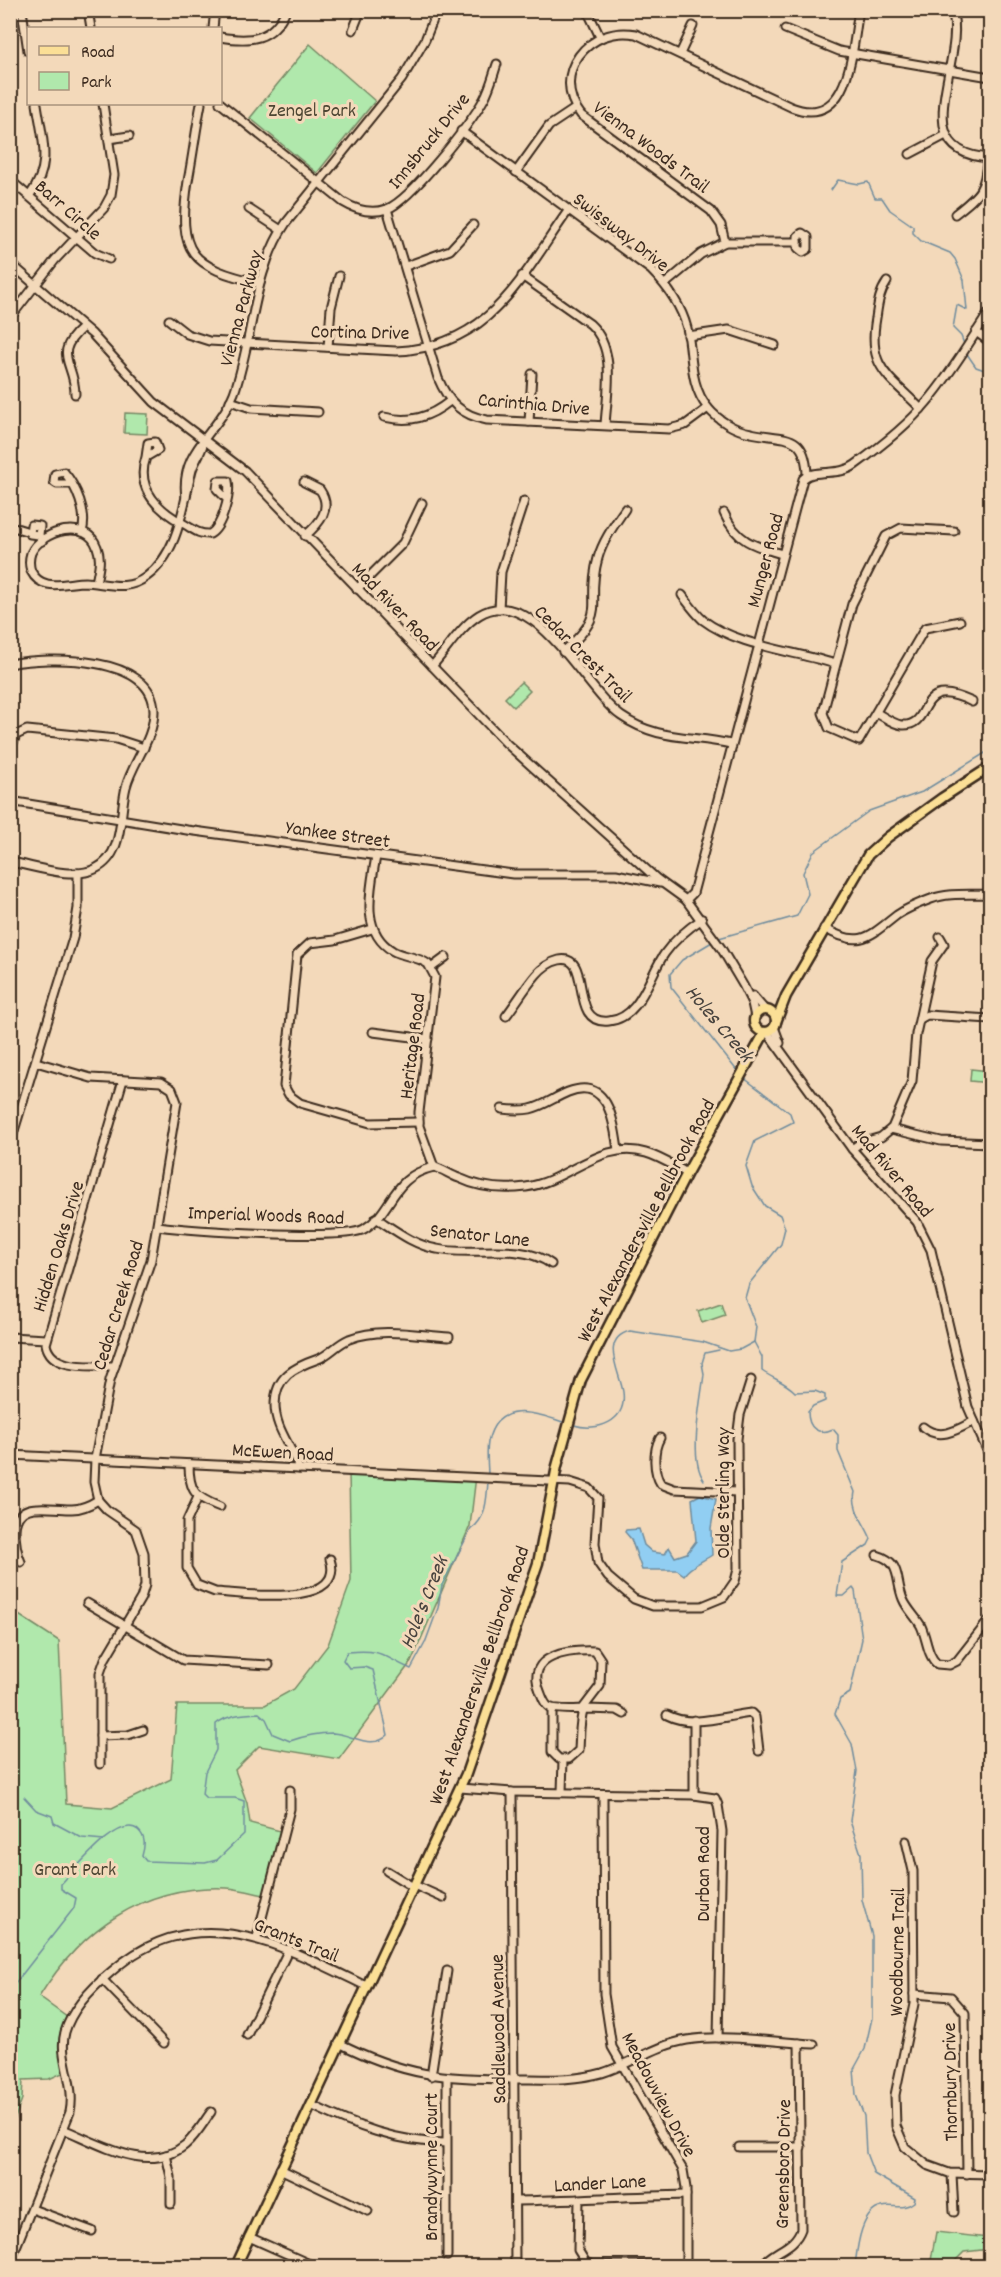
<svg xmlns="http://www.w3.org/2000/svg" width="1001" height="2277" font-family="Dekko,sans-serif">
<rect width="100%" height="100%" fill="#f3d9ba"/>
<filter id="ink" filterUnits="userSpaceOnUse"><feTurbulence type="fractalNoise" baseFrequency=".0167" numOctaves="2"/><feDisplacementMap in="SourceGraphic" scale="12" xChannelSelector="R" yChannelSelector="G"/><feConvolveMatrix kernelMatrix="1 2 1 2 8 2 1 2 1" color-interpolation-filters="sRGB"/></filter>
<g filter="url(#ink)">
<g fill="#b0e8ac" stroke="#768965" stroke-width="1.5">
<polygon points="310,44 375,101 317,173 250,118"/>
<polygon points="125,413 148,414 147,434 124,433"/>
<polygon points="521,682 530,691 514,707 505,698"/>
<polygon points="971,1069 990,1071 990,1083 970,1081"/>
<polygon points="721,1303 725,1315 702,1323 698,1311"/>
<path d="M349,1471L476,1476L470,1526L411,1662L339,1759L259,1746L235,1770L247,1803L250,1823L284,1832L268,1896C254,1893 240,1889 227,1888C144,1884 81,1929 39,1997L71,2020L65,2032L69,2070L49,2079L23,2080L22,2099L11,2129V1610L59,1641L66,1804L112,1808L171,1779L177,1705H265L294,1689L328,1645L351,1581Z"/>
<polygon points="990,2203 990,2249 964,2252 950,2266 930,2266 936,2232 988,2238"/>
</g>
<path fill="#91cef2" stroke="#6f8c9d" stroke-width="1.5" d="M700,1495L716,1499L711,1528L712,1555C703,1561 690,1566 684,1575L677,1570H642L631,1539L625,1532L626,1530L639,1529L644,1545L652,1552L665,1554L669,1547L675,1557L687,1553L696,1541L692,1499Z"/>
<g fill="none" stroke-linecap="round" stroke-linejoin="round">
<g stroke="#6f8c9d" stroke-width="1.5">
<polyline points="831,190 838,180 859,184 868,182 875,198 882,198 890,210 913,226 913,233 921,241 950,253 955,259 964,280 967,310 957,305 953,328 961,336 964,344"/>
<polyline points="967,354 976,367 990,372"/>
<polyline points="719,938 797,916 808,894 803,873 813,852 869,811 922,792 990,750"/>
<polyline points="712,942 682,960 670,974 671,987 738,1072"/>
<path d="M754,1342L762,1357V1371C773,1379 786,1382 795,1392L815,1391L825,1395V1401L813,1406L808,1412C808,1428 818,1436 833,1429L838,1435V1451L855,1492C851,1509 866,1525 871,1539L868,1545L842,1562L837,1596H844L853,1588L855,1591L862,1639L850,1693L840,1699L835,1714L852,1744L857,1771L850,1821L861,1854L862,1900L872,1936V2018L865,2049L854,2069L856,2095L864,2116L866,2153L874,2174L915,2198L914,2202C903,2211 894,2204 882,2207C860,2211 857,2250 855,2266"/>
<path d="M574,1425C597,1432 627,1422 623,1392C620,1372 599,1339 630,1331L703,1342L729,1351L741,1349L754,1342L756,1327L745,1298L749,1284L781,1244L785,1228L780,1215L765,1206L752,1186L746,1166L755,1141L793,1122L790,1113L744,1078"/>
<path d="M488,1476C488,1466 486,1453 488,1442C497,1399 535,1413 566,1423"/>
<path d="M704,1480C688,1459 701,1401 704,1374L702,1363L705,1353L719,1350"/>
<polyline points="24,1797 36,1810 52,1816 54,1823 82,1838 104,1840"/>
<path d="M10,1990L74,1908L76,1898L61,1889V1884C74,1871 119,1813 138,1830C146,1837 145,1846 142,1856L146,1861L205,1863L217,1860L244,1834V1801L235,1798H206L202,1794L205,1772L216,1750V1724C229,1714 244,1714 259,1713L266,1719L273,1734L290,1741C304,1736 318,1733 333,1733C352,1734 372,1751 388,1735L373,1670L364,1667L349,1668L343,1660L347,1652C385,1649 379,1655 411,1669L425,1643L438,1608L442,1585L471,1529C486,1520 487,1498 488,1481"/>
</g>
<g stroke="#3b2a1e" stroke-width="11">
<g id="minor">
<polyline points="22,10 28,51"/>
<polyline points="88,10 91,28"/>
<polyline points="587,10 600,37"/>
<path d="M952,10C968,60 902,153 990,158"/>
<polyline points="89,13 105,10"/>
<polyline points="213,28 215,10"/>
<polyline points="785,29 839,51 990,77"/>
<polyline points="353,30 361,10"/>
<path d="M220,37C250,42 272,41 286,10"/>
<polyline points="680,54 693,26"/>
<path d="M220,103L343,202C356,210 372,214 387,209C411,200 471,123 484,99C490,88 493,76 497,64"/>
<path d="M201,104C196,129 193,155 188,181C177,253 190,267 260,283"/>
<path d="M461,131L651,270C668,287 681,305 687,328C693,355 689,385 708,408C718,420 734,430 751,433C783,440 806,431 807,475"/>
<polyline points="109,139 129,136"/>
<polyline points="910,154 946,135"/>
<polyline points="516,172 549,126 576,108"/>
<polyline points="10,180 95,253 109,259"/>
<path d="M30,195C53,164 42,139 37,104"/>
<polyline points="249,209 281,230"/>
<path d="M387,209L438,378C448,402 461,415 487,420L669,429L685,425L708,408"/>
<path d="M955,214C979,195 986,190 987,158"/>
<polygon points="802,233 808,237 808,249 803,252 798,248 798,236"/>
<path d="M725,242L721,225L711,211L581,115C549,74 589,25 636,34L791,107C851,130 852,48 859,10"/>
<polyline points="10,263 92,334 154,402 245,471 507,744 657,879 686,900 721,948 743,985 752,1003 755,1017"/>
<polyline points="406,266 450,250 473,225"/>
<path d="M522,276L590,324C617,349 607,392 605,425"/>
<path d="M887,282C879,293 878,305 876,318C867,368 889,376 921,409"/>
<polyline points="665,284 701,254 725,242 798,242"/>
<polyline points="10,318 55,260 104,208 111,195 114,175 103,104"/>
<path d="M169,320L187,334L209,341L396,351C490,347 520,279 568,211"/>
<polyline points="976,332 990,342"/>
<polyline points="688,336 729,330 775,345"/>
<polyline points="328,347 331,308 339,276"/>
<path d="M75,394C75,362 51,355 83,327"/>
<polyline points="230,401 251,408 318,412"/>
<path d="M384,417C410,423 429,418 450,401"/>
<polyline points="529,422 532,374"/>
<path d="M146,457L148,443L155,442L158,450L146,457C135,489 158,510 184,524C193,529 199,535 210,534C222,527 231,495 228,481H218L217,489L226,498"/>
<path d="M304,482L320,490C333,509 319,524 305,536"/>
<path d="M69,484H57L54,482L55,474L64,472C76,486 88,513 82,532"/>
<path d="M186,497C179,450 219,433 234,393C254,337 252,273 286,223L402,79L425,40L437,10"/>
<path d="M724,513C736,541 754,546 782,554"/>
<polyline points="10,526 29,532"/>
<polyline points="954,531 901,528 886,536 852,604 823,713 829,728 859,741 925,628 960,621"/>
<polyline points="39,535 30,534 31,525 40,526 39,535 42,541"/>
<path d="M96,583C98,571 102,560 97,547C87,518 42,530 31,553C29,559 29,565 31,571C42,593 66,582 85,582C106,583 127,592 146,577C179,553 183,506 192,470C195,460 202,452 204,441"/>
<polyline points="357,589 403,543 422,503"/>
<path d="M682,595C689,604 695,613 703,620C737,646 795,651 835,664"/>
<polyline points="499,609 501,572 524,501"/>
<path d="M563,652C612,609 584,608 598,558C603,540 615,524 625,509"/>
<path d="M10,664C48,656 154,655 154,711C154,739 133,761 126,787C119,814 125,855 95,869C72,880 35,866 10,862"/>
<path d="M432,666C447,650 460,627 479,615C534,581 584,690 621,716C657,741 692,735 731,744"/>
<path d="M877,713C884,717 893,724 902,725C935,727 914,674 972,702"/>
<polyline points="11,748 16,735 27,730 116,739 144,748"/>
<polyline points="10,801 187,830 513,874 616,874 660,883"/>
<path d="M376,856C371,888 359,931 393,951C404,957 417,956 428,964L435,977L419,1112V1126L434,1167"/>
<path d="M686,900L693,893L803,479C814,468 839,477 855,465C880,447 907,426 927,402C951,374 970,341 990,311"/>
<path d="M824,928C860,949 869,937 897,915C907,908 920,903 931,899C949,892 971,895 990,894"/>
<polyline points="372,929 335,940 310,943 297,955 284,1086 289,1095 300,1103 370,1123 419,1122"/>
<polyline points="431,968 446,957"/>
<polyline points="753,996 765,1010"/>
<path d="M506,1016C516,1003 525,988 536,975C541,969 550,962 559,960C594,953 567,1026 609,1021C641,1018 649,975 665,953C675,939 687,929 702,919"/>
<polyline points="920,1019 927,1015 990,1019"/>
<polyline points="774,1027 780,1043"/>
<polyline points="373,1032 428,1039"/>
<polyline points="767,1032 852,1149 917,1222 931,1250 968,1407 990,1457"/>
<polyline points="36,1062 91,1078 161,1082 172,1089 177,1102 151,1260 110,1380 95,1459 94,1482 98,1500 107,1510 136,1530 144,1553 145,1585 141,1598 105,1659 100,1673 100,1764"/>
<path d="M502,1109C511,1110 521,1111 530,1109C544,1106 555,1097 568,1092C609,1076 614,1123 618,1150"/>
<polyline points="891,1129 941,1141 990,1143"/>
<polyline points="10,1144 73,938 78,908 78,873"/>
<polyline points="852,1149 860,1143 881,1137 892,1128 912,1081 916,1034 932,961 944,944 940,937"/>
<path d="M376,1218C396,1231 414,1245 437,1249C473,1257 519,1241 551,1264"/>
<path d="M158,1226C188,1230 344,1241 364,1229C394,1211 390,1177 434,1167C443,1169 450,1175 459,1178C480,1188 503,1190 526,1187C569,1181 601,1139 646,1153C660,1157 674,1166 687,1173"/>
<polyline points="10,1337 46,1339"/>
<path d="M115,1366C94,1365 51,1372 46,1344L123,1080"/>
<path d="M923,1427C940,1441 957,1430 974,1421"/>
<path d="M660,1438C653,1450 653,1472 661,1484L674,1489L737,1492"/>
<polyline points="10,1455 570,1482 589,1488 598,1498 595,1543 598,1563 608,1577 634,1599 653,1606 702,1606 724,1597 735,1581 738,1569 737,1439 740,1415 751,1380"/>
<path d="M189,1464C189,1492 195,1497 220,1507"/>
<path d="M299,1469C292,1446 275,1429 275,1405C275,1376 295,1367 318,1359C329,1355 337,1344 349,1339C381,1327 416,1335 449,1337"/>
<path d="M198,1497L187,1521V1568L197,1585L215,1592C239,1593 347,1610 330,1559"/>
<path d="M877,1555C902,1562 895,1580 903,1599C907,1609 916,1617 921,1626C927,1639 927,1655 937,1664L949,1665L957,1661L990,1619"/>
<path d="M21,1562C16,1551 15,1542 15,1530C16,1498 50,1510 72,1509C81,1509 90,1505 98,1500"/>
<polyline points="87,1603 183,1660 269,1665"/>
<path d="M552,1708V1752L559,1759H569L579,1750C580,1735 579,1721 584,1707L600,1686L601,1660L595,1651C571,1650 524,1654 540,1691C542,1696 544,1704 549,1707C559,1711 577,1709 587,1709L617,1710L624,1714"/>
<path d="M667,1715C692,1728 724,1716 751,1713L755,1717L759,1751"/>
<polyline points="694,1720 694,1795"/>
<polyline points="100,1736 128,1735 143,1730"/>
<polyline points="460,1788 512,1792 694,1795 715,1798 718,1805 722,1831 718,2038"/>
<polyline points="512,1792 515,2266"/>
<polyline points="562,1792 563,1760"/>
<polyline points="603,1794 604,1994 612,2047 683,2170 686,2188 686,2266"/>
<polyline points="906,1841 913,1871 914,2004 895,2095 896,2126 905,2147 927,2165 949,2173 990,2174"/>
<polyline points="387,1871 413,1887"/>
<polyline points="414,1885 443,1898"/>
<polyline points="257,1937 290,1809 290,1790"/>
<polyline points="102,1979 164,2043"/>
<polyline points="914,1994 951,1997 965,2013 967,2174"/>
<polyline points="247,2035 289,1949"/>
<path d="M339,2043C404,2076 444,2079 515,2079C545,2079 573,2081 602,2073C631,2064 656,2045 687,2040C727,2034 773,2042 814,2044"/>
<polyline points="431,2076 447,1971"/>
<path d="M311,2105C355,2126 396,2142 446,2143"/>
<path d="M63,2129C100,2144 149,2175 185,2145C196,2136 203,2123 211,2112"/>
<polyline points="739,2147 801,2147"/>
<polyline points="166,2155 171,2177 171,2204"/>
<polyline points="280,2169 368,2211"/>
<polyline points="952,2174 954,2212"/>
<polyline points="579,2200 578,2250 586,2263 594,2265 686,2265"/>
<path d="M515,2201C573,2200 629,2196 686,2195"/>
<polyline points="32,2209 92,2231"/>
<polyline points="249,2237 314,2266"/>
<polyline points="447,2256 447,2078"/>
<path d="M10,2262L70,2112C76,2083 58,2058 65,2032C72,2008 94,1986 112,1971C197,1897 281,1945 366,1986"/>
<path d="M761,2266C773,2250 794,2249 801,2229L799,2043"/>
</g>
</g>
<g stroke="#3b2a1e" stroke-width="13">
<g id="major">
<circle cx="765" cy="1021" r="11"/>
<polyline points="776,1022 786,996 868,855 888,837 942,798 990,767"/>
<polyline points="236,2266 466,1774 538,1563 557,1466 581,1380 687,1173 765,1032"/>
</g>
</g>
<use href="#minor" stroke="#f3d9ba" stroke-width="7"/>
<use href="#major" stroke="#fbdf96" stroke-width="8"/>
</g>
</g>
<g text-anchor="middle" stroke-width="6" stroke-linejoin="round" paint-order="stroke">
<g font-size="20" fill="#4d4633" stroke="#f3d9ba">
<text x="312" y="116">Zengel Park</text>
<text x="75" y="1875">Grant Park</text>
</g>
<g font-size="20" fill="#3b2a1e" stroke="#f3d9ba">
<text transform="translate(428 140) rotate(-51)" y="7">Innsbruck Drive</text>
<text transform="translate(652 146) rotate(37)" y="7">Vienna Woods Trail</text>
<text transform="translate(69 209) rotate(41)" y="7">Barr Circle</text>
<text transform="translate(622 231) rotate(38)" y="7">Swissway Drive</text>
<text transform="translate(240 308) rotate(-75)" y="7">Vienna Parkway</text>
<text transform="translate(360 331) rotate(1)" y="7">Cortina Drive</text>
<text transform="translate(534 403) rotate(5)" y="7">Carinthia Drive</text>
<text transform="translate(764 560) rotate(-75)" y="7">Munger Road</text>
<text transform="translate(396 606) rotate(46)" y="7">Mad River Road</text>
<text transform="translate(584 653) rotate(45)" y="7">Cedar Crest Trail</text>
<text transform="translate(338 833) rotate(8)" y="7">Yankee Street</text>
<text transform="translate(411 1046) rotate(-83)" y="7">Heritage Road</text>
<text transform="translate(893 1170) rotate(50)" y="7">Mad River Road</text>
<text transform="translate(266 1214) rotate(2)" y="7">Imperial Woods Road</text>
<text transform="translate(645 1220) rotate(-62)" y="7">West Alexandersville Bellbrook Road</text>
<text transform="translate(480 1234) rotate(6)" y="7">Senator Lane</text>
<text transform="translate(57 1246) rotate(-73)" y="7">Hidden Oaks Drive</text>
<text transform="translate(117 1305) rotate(-73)" y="7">Cedar Creek Road</text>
<text transform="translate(283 1451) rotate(3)" y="7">McEwen Road</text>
<text transform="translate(722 1493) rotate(-90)" y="7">Olde Sterling Way</text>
<text transform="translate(478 1675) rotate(-71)" y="7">West Alexandersville Bellbrook Road</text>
<text transform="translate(702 1874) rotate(-90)" y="7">Durban Road</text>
<text transform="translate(297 1939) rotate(22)" y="7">Grants Trail</text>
<text transform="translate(896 1952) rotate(-89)" y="7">Woodbourne Trail</text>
<text transform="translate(497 2029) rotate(-91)" y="7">Saddlewood Avenue</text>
<text transform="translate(949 2082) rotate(-91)" y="7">Thornbury Drive</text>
<text transform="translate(660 2094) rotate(62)" y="7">Meadowview Drive</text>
<text transform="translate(782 2164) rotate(-89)" y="7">Greensboro Drive</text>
<text transform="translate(430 2167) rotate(-90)" y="7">Brandywynne Court</text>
<text transform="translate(600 2182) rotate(-3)" y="7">Lander Lane</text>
</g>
<g font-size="21" font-style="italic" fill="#48433e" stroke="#f3d9ba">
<text transform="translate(720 1023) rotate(50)" y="7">Holes Creek</text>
<text transform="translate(423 1602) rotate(-68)" y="7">Hole's Creek</text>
</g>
</g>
<rect width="1001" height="2277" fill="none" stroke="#f3d9ba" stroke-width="36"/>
<rect x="18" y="18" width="965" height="2241" fill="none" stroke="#3b2a1e" stroke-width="2" filter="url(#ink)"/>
<rect x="27" y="27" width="195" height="78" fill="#f3d9ba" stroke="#a9937c" stroke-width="1.5"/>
<rect x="39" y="46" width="30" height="9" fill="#fbdf96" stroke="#a9937c" stroke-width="1.5"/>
<text x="81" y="57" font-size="18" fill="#3b2a1e">Road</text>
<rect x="39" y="72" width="30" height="18" fill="#b0e8ac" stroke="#a9937c" stroke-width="1.5"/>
<text x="81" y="87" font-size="18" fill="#3b2a1e">Park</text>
</svg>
